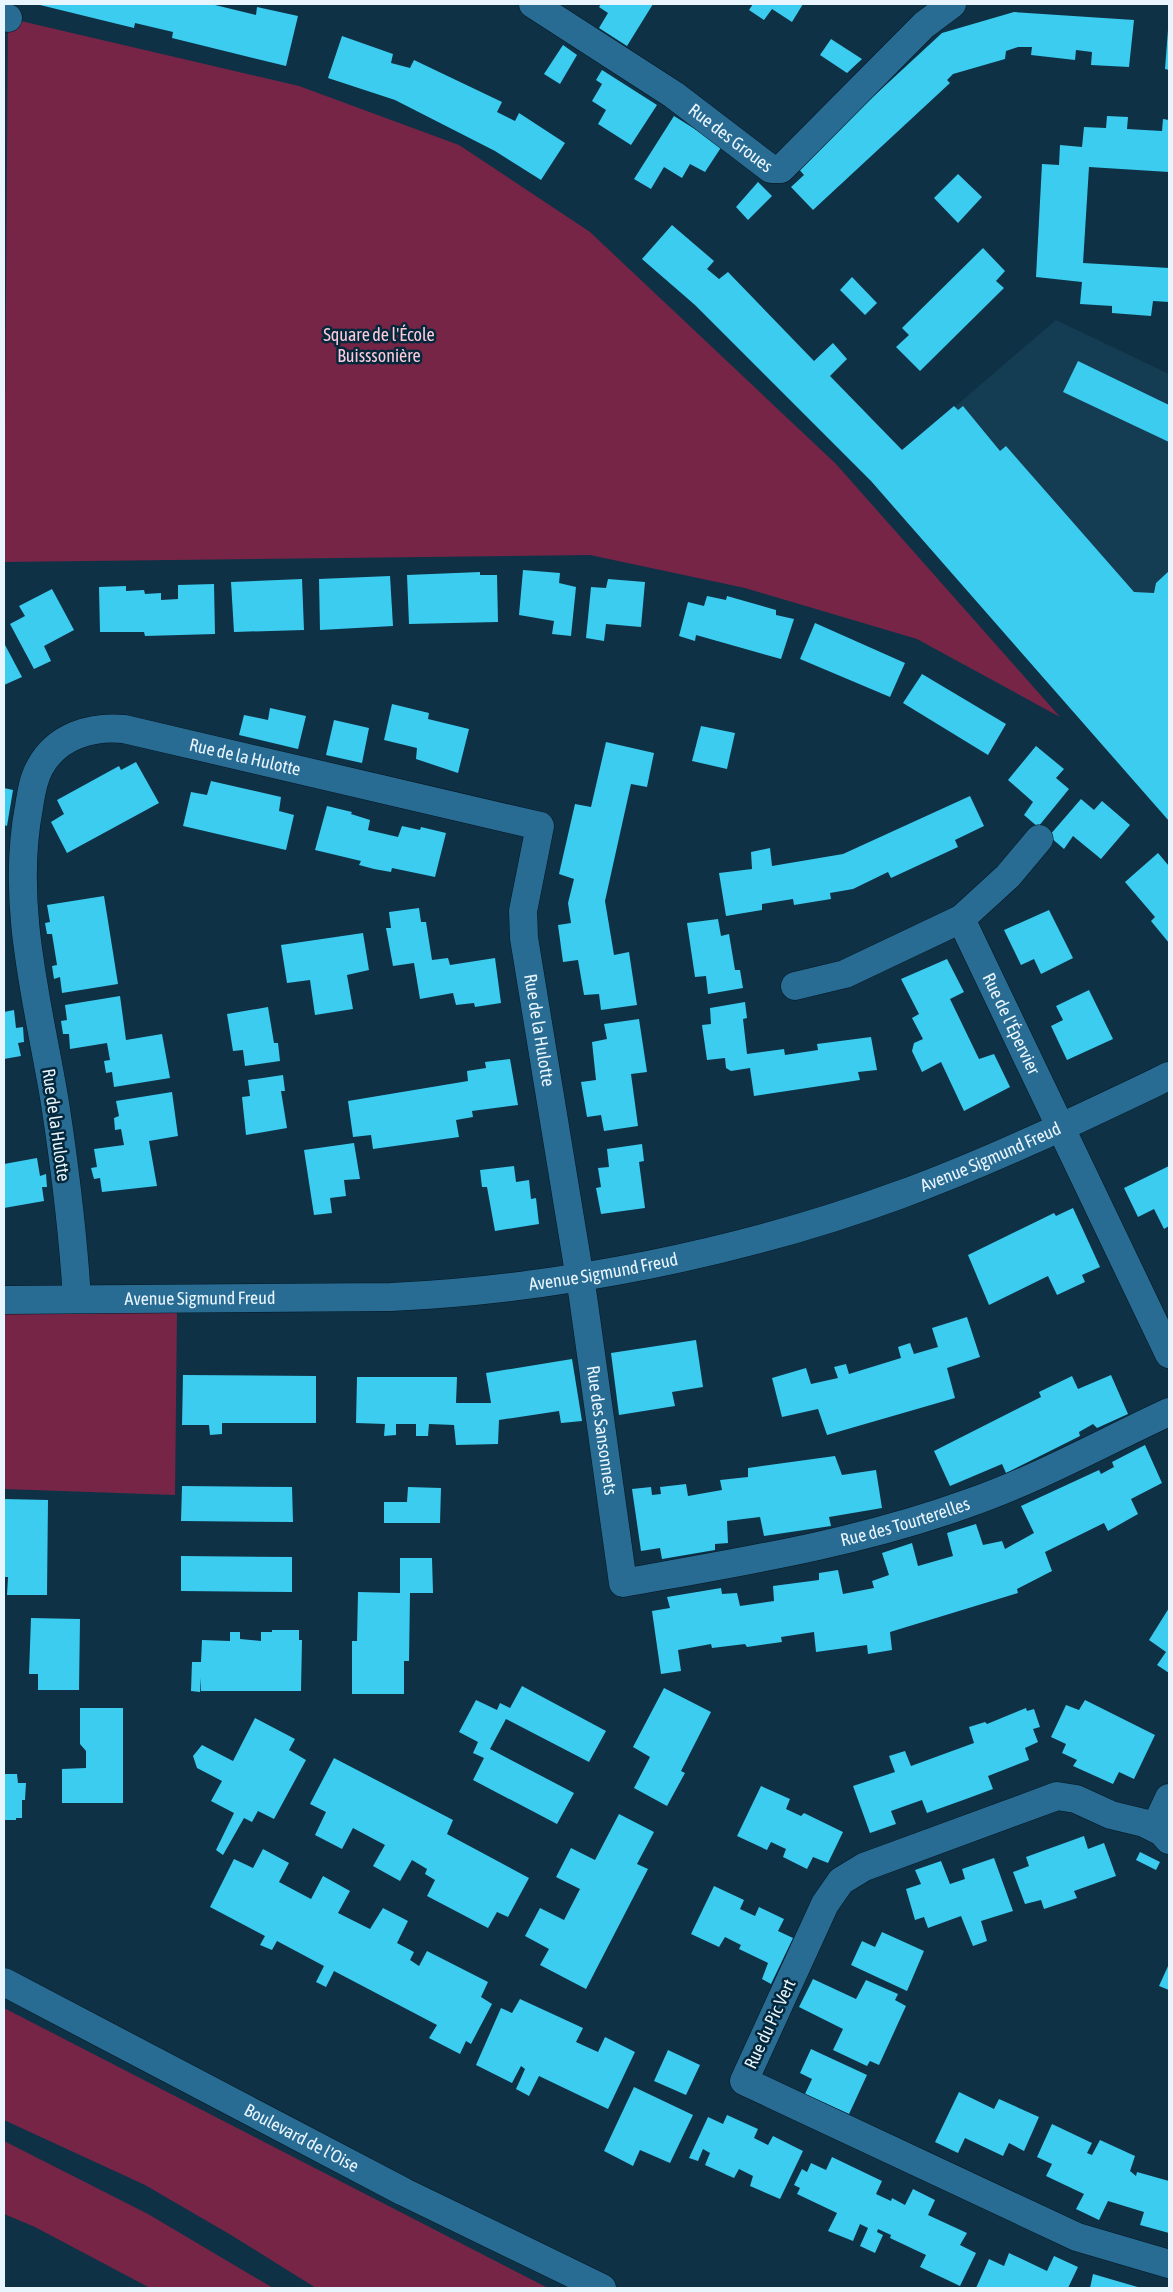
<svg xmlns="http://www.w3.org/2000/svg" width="1173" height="2292" font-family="'Asap Condensed',sans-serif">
<rect width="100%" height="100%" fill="#0e3146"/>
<polygon fill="#143c53" points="1056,320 1169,374 1169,819 872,482 901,453"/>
<g fill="#762547">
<polygon points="8,18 299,86 459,145 590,232 836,464 1060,717 917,639 745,588 590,555 4,562"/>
<polygon points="4,1311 177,1311 175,1495 4,1489"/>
<polygon points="4,2008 548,2288 316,2288 231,2235 145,2185 4,2120"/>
<polygon points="4,2141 148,2214 273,2288 150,2288 35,2227 4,2214"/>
</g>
<g fill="#3cccef">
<polygon points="36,4 211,4 256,15 257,7 298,16 286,66 172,38 173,32 135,23 134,28"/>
<polygon points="601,4 653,4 627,46 599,28 608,13 599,7"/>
<polygon points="753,4 803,4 792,22 772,9 764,20 749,10"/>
<polygon points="1014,12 1134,20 1129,67 1091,65 1092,52 1076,50 1075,60 1031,55 1032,47 1018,47 1006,51 1005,59 953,74 947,80 950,83 813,210 791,187 804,175 797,167 942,33"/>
<polygon points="1168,30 1169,30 1169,70 1165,69"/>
<polygon points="342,36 393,54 391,63 410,68 414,60 502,102 497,112 515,121 519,113 565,143 541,180 495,151 395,100 328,78"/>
<polygon points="831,39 862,59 847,73 820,55"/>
<polygon points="563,45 577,55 560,84 544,74"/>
<polygon points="602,70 657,105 631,145 598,124 606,110 592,101 602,84 596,80"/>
<polygon points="674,116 722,146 705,172 690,164 682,178 664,167 651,189 634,179"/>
<polygon points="1107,116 1128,117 1127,129 1162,131 1163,119 1169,120 1169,172 1089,167 1083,263 1169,268 1169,302 1153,301 1151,316 1112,313 1112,306 1080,304 1082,282 1036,277 1042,164 1059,165 1060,145 1082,147 1084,127 1106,128"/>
<polygon points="958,174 982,197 958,223 934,198"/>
<polygon points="758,182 772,196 748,220 736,207"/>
<polygon points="672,225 714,261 707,269 719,279 728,272 814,361 833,343 847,359 830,376 902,450 954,406 958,410 963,406 1000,451 1006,446 1134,592 1154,593 1156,583 1169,571 1169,821 871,481 695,305 642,259"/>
<polygon points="983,248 1005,271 996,281 1004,288 920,371 896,347 909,335 902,328"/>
<polygon points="852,277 877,303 865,315 840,290"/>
<polygon points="1078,361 1169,405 1169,442 1063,392"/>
<polygon points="523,570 560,573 559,583 576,587 571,636 552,634 554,621 519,615"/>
<polygon points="480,572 480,575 497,575 498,622 409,624 407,575"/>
<polygon points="390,576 393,626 320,630 319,579"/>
<polygon points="302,579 304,630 234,632 231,582"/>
<polygon points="608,579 645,582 641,627 606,624 604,641 586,638 591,587 606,588"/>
<polygon points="214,584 215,634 145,636 144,632 100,632 99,587 126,586 126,591 144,590 145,594 161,593 161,600 178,599 178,585"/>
<polygon points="52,589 74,630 44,646 51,661 34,669 10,624 25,616 19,606"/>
<polygon points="707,596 726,600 727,596 776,610 776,615 794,619 781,659 696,635 695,641 679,636 688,602 704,606"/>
<polygon points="815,623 905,663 890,697 800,659"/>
<polygon points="4,643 22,677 4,685"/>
<polygon points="922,674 1006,724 988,755 903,703"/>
<polygon points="392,704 429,713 428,719 469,729 458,773 416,759 417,748 384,740"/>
<polygon points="270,708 306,716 298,749 239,735 244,715 268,720"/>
<polygon points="334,720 369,728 362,763 326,755"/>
<polygon points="701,726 735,733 727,769 692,761"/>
<polygon points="606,742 654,753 647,787 631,784 605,901 614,955 629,952 637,1005 601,1010 599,994 584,995 578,960 563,962 558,925 571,923 568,903 574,879 559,874 575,804 591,807"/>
<polygon points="1036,746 1064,769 1056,778 1069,789 1038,827 1024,815 1033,802 1008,780"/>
<polygon points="136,762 159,803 67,853 51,822 64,814 57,800 119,766 121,770"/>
<polygon points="211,781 281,797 279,811 294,815 286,850 183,826 191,792 207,795"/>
<polygon points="4,788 13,790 7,826 4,825"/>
<polygon points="970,796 984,826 955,840 958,847 891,878 888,872 853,889 830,893 831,899 794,905 793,899 762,904 762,910 726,916 719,873 752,869 751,852 770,848 772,866 843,854"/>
<polygon points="1081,799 1094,810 1102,801 1130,825 1101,859 1073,836 1064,849 1049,836"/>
<polygon points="327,806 352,812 351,814 370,820 368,830 398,837 402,826 420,830 421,827 446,833 435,877 392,868 391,872 374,869 359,865 361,861 315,850"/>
<polygon points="1158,853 1169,866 1169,943 1151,921 1155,917 1125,882"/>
<polygon points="104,896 118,984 62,993 60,977 54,979 52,966 57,965 52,934 47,934 45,923 50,922 47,905"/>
<polygon points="419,908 421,922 426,922 432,960 448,958 450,965 495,958 501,1003 475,1007 474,1003 456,1005 453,993 420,999 414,963 393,966 386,928 391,928 389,912"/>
<polygon points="1049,910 1073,958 1041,974 1034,959 1021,965 1004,930"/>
<polygon points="718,919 721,936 729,934 735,970 740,970 743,988 708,994 706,976 695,977 687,923"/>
<polygon points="363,933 369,970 347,975 353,1009 315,1015 310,980 287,983 281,945"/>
<polygon points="947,959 964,992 950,999 979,1059 994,1054 1010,1087 964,1111 941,1062 922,1072 912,1051 914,1043 923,1039 912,1018 919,1014 901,979"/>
<polygon points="1089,990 1113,1039 1067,1060 1051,1026 1063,1020 1056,1006"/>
<polygon points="120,996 126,1040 162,1034 170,1078 114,1087 112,1072 106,1073 104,1061 110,1060 107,1043 70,1049 69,1034 63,1034 61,1021 67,1020 65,1005"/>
<polygon points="745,1002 747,1018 743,1019 747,1054 784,1049 785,1055 818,1050 817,1044 871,1037 877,1070 858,1072 860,1080 754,1096 750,1068 731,1071 726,1068 725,1058 707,1060 702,1025 711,1024 710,1008"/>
<polygon points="268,1007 274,1043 278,1043 280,1061 245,1066 243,1050 233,1051 227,1014"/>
<polygon points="14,1010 16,1028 23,1027 24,1042 18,1043 21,1056 4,1059 4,1012"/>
<polygon points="639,1019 647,1072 631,1074 638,1126 604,1131 601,1115 587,1117 581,1082 596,1080 592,1042 607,1039 604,1024"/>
<polygon points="510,1059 518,1105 472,1111 473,1117 456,1120 459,1137 373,1149 371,1135 353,1137 348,1101 468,1081 467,1071 486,1068 485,1062"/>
<polygon points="283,1075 285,1091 281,1091 287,1128 246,1135 242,1097 250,1096 248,1080"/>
<polygon points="172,1092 178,1136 149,1141 157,1186 102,1192 100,1178 94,1179 91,1168 97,1167 94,1149 124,1145 121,1129 115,1130 114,1118 119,1116 116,1101"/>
<polygon points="354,1143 360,1179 344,1180 346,1196 330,1198 332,1213 314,1215 304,1150"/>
<polygon points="642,1144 644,1161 639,1162 645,1208 601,1214 596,1188 601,1187 598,1168 609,1167 607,1149"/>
<polygon points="37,1158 40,1176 46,1174 47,1187 42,1187 44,1201 4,1208 4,1164"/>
<polygon points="514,1166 516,1182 529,1180 531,1199 536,1198 539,1224 495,1231 487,1187 482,1187 480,1170"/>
<polygon points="1169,1166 1169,1226 1164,1229 1154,1209 1138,1217 1124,1188"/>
<polygon points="1073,1208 1100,1267 1082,1275 1085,1282 1057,1295 1048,1276 989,1305 968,1255 1054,1213 1056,1216"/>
<polygon points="967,1317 980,1357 947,1368 955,1398 827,1435 818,1409 782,1417 772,1378 806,1368 811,1384 838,1378 834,1367 846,1364 849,1374 901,1358 898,1347 910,1343 914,1354 938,1347 932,1328"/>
<polygon points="696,1340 703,1387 672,1392 675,1406 619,1415 611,1353"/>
<polygon points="572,1359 582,1421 561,1423 559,1411 499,1420 498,1444 456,1445 454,1425 429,1424 428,1436 416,1436 416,1424 396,1424 396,1435 384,1436 385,1424 356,1423 357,1377 457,1377 456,1403 491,1403 486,1373"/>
<polygon points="183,1375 316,1376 316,1423 222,1423 222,1434 210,1435 209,1425 182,1425"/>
<polygon points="1111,1375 1128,1414 1097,1428 1093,1424 1079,1432 1080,1436 1006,1473 1002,1464 950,1486 934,1451 1041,1397 1039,1392 1072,1376 1078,1389"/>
<polygon points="1145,1445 1162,1483 1131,1499 1138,1514 1108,1531 1104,1523 1045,1552 1052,1571 1017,1589 1018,1593 890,1632 892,1650 868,1654 867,1645 816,1652 814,1632 781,1637 782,1642 747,1647 745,1644 712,1648 711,1644 678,1650 681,1671 661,1674 652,1611 670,1608 667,1597 721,1588 722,1594 737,1593 740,1606 774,1601 773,1586 819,1580 819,1573 838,1570 843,1594 874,1588 872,1581 889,1575 882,1553 912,1543 918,1566 953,1556 947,1533 976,1524 983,1545 1002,1541 1005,1549 1034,1533 1021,1506 1099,1470 1101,1474 1114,1467 1112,1462"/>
<polygon points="835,1456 842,1475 876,1470 882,1508 829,1517 831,1526 764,1536 760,1517 727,1521 728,1543 715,1544 715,1550 662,1559 660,1548 641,1551 632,1489 651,1487 652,1495 661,1494 660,1487 686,1484 688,1496 722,1490 720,1480 748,1477 748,1468"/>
<polygon points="182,1486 292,1487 293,1522 181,1521"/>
<polygon points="408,1487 441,1488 440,1523 384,1523 384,1502 407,1502"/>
<polygon points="4,1499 48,1500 47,1595 7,1595 8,1577 4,1577"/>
<polygon points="181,1556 292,1557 292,1592 181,1591"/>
<polygon points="400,1558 432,1558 433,1593 410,1593 409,1661 404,1661 404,1694 352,1694 352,1641 357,1641 358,1592 400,1593"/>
<polygon points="1169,1608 1169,1673 1157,1665 1166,1652 1149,1640"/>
<polygon points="31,1618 80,1619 79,1690 38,1690 38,1674 29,1674"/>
<polygon points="272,1630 299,1630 299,1640 302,1640 301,1691 201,1691 201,1678 200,1692 191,1691 192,1662 201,1662 202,1640 230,1641 230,1632 240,1632 240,1639 261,1641 261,1632 272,1632"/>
<polygon points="522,1686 606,1731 589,1762 506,1719 490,1749 574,1793 557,1824 473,1780 484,1758 473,1753 478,1742 459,1732 476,1700 497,1710 500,1703 510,1708"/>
<polygon points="664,1688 711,1712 681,1771 685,1773 667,1806 634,1788 650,1757 633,1747"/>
<polygon points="1085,1700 1155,1735 1134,1779 1119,1772 1113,1784 1073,1766 1077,1760 1062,1753 1066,1744 1051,1737 1066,1705 1079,1710"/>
<polygon points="80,1708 123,1708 123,1803 62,1803 62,1769 86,1768 86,1751 80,1744"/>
<polygon points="1026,1708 1027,1711 1034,1709 1040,1727 1033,1729 1038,1742 1025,1748 1029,1760 988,1776 993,1789 966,1799 927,1813 922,1800 891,1811 896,1824 870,1833 853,1786 895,1772 889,1756 905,1751 911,1766 974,1743 969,1727 985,1722 987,1724"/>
<polygon points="255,1718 295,1739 289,1750 306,1760 274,1819 258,1811 252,1822 244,1818 223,1855 216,1850 234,1813 211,1801 222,1781 197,1768 193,1756 202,1745 233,1761"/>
<polygon points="334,1758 453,1820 447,1834 529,1878 508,1917 497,1912 488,1928 427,1896 435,1880 425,1874 427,1869 412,1860 400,1881 373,1866 385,1845 353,1828 342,1849 315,1835 326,1812 310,1804"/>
<polygon points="4,1774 17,1774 18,1783 26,1783 25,1800 22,1800 22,1818 16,1818 16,1820 4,1820"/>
<polygon points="761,1786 790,1799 786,1809 801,1816 804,1813 843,1832 828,1863 813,1857 807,1869 783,1857 786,1849 771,1842 767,1850 737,1836"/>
<polygon points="619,1814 654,1832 637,1864 648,1869 586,1989 540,1965 549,1949 525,1936 540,1908 564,1920 580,1889 556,1877 571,1848 595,1860"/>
<polygon points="1084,1836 1088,1849 1104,1843 1116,1876 1074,1891 1077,1898 1044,1909 1041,1900 1025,1904 1013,1872 1029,1866 1026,1857"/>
<polygon points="263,1849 289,1863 279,1882 311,1899 323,1876 350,1891 338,1913 370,1929 383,1908 408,1921 397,1943 414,1952 410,1960 419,1966 427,1951 488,1982 481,1997 492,2004 471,2044 466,2041 460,2054 429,2038 437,2025 334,1971 326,1987 316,1982 324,1966 277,1941 272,1950 260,1945 265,1936 210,1907 234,1859 253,1868"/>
<polygon points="1140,1852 1160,1862 1156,1870 1136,1860"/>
<polygon points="994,1858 1013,1911 981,1921 987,1941 973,1946 961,1916 928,1928 924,1917 915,1920 906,1889 921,1884 915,1870 941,1861 950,1884 965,1879 962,1869"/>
<polygon points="714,1886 744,1900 740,1909 755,1916 759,1907 784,1919 778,1931 793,1938 771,1984 762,1979 768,1963 739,1949 741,1945 725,1937 719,1947 691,1934"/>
<polygon points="882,1932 924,1951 907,1991 851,1965 862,1941 875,1947"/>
<polygon points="1169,1964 1169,1990 1159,1986"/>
<polygon points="813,1979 856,1999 866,1980 898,1994 895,2000 906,2006 879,2065 870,2061 867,2066 833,2050 843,2029 799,2007"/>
<polygon points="520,1999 583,2028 576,2042 598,2052 605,2037 635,2052 608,2109 539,2076 529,2096 516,2089 525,2069 521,2066 512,2083 476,2065 501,2008 512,2013"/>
<polygon points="811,2049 867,2075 849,2114 805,2094 812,2079 800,2073"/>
<polygon points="668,2050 700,2065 686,2095 654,2081"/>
<polygon points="634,2087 693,2115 670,2163 640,2150 633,2166 604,2151"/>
<polygon points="959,2092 994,2109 999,2099 1039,2117 1024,2151 1009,2143 1003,2156 965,2138 958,2153 935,2142"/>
<polygon points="727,2115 758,2129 754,2138 768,2145 773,2136 803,2151 780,2199 750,2186 753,2176 739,2169 734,2178 705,2165 710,2153 703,2149 698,2161 689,2158 708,2117 723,2124"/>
<polygon points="1052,2124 1092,2143 1087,2153 1092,2155 1100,2140 1135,2156 1130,2171 1136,2176 1137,2172 1169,2181 1169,2233 1140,2225 1144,2212 1108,2201 1099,2220 1076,2209 1084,2194 1046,2176 1052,2164 1037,2157"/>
<polygon points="832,2157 882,2181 876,2194 891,2201 892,2198 905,2205 913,2189 935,2200 928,2215 967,2233 960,2245 976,2253 960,2286 920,2267 926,2255 890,2238 891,2235 878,2229 877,2232 883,2235 875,2253 860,2246 868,2228 860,2224 853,2241 828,2231 837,2213 797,2194 800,2188 794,2185 802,2169 807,2172 811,2163 826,2170"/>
<polygon points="1009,2253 1047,2271 1054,2256 1078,2267 1068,2288 976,2288 989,2259 1004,2266"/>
<polygon points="1093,2274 1141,2288 1090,2288"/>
</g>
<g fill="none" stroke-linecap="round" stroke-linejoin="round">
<g stroke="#041824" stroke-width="29">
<g id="minor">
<path id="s1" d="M533,4L674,95L771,169H781L924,25L952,4"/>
<polyline points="4,17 8,18"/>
<polyline points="961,919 1008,876 1039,839"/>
<path id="s2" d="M795,986L845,974L961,919L1169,1354"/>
<path id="s3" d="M77,1299C73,1234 65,1168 55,1103C39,1006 10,906 29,807C31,794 33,779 40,767C57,736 91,726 124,729L540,826L523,911L524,938L583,1297L623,1583C739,1562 855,1544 966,1504C1036,1480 1102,1443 1169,1412"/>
<path id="s4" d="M4,1300L391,1297C560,1289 741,1253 899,1195C992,1161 1081,1118 1169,1076"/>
<polyline points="1155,1828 1169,1798"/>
<polyline points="1169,1840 1162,1832 1144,1823 1111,1815 1076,1799 1057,1796 864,1867 841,1881 825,1904 744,2081 1077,2237 1169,2264"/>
</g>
</g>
<g stroke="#041824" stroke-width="29">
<g id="secondary">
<path id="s5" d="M4,1982L404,2192L602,2288"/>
</g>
</g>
<use href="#minor" stroke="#296c93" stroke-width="28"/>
<use href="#secondary" stroke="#296c93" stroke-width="28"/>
</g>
<g text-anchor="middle" stroke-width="5" stroke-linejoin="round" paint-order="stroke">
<g font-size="18" fill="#e8f5fe" stroke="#03273b">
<text dy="6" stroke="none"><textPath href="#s1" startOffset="239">Rue des Groues</textPath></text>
<text dy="6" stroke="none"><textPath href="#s3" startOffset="760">Rue de la Hulotte</textPath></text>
<text dy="6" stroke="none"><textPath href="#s2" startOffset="296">Rue de l'Épervier</textPath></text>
<text dy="6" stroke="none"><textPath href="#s3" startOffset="1270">Rue de la Hulotte</textPath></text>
<text transform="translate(56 1125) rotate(82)" y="6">Rue de la Hulotte</text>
<text dy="6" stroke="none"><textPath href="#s4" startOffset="1006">Avenue Sigmund Freud</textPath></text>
<text dy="6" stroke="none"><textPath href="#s4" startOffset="601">Avenue Sigmund Freud</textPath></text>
<text dy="6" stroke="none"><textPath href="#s4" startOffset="196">Avenue Sigmund Freud</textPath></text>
<text dy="6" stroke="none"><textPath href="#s3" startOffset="1675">Rue des Sansonnets</textPath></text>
<text dy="6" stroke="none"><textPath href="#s3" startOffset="2118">Rue des Tourterelles</textPath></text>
<text transform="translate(770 2024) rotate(-65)" y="6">Rue du Pic Vert</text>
<text dy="6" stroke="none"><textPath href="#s5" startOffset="336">Boulevard de l'Oise</textPath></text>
</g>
<g font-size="18" fill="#fecada" stroke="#03273b">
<text x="379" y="341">Square de l'École<tspan x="379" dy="21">Buisssonière</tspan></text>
</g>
</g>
<rect width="1173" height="2292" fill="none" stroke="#e8f5fe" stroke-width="10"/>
</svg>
